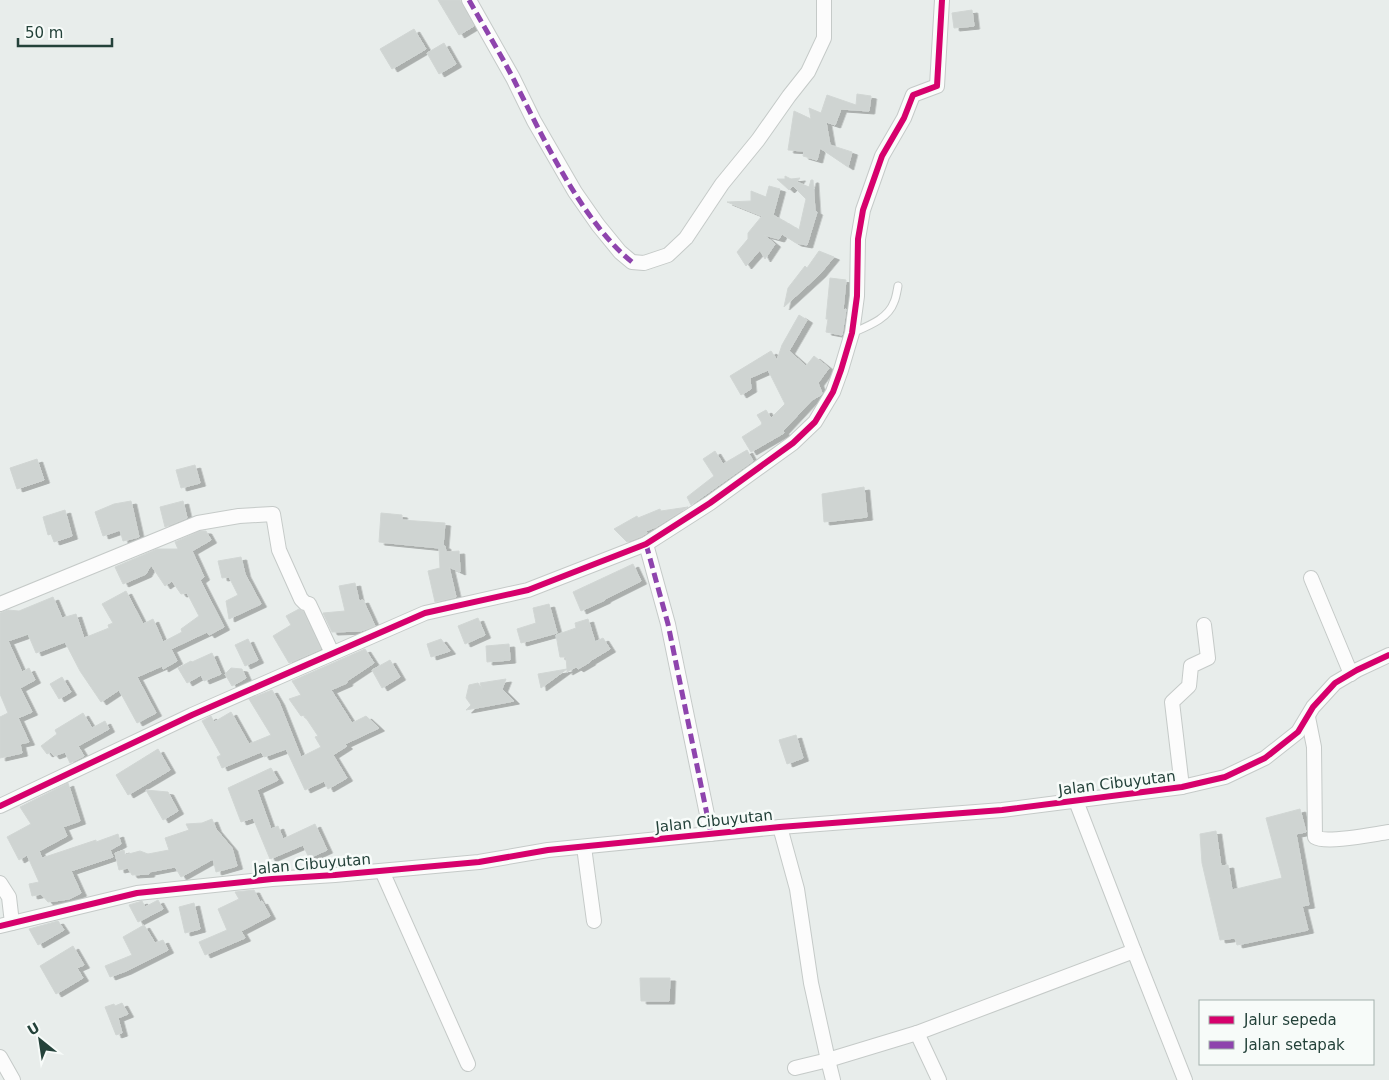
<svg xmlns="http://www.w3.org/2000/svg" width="1389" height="1080" font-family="'DejaVu Sans',sans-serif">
<defs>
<filter id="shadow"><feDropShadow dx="5.5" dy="3" stdDeviation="0" flood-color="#0004"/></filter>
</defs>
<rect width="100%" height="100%" fill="#e8edeb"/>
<g fill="#cfd4d2" stroke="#d1d6d4" filter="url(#shadow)">
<polygon points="438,0 460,0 474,26 459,35"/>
<polygon points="972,10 974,26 954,28 952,13"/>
<polygon points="414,29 426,49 392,69 380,49"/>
<polygon points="444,43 456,64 439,74 427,53"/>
<polygon points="857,94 871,96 869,111 841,109 835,125 826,122 830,145 852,152 848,167 820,148 817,160 803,156 804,151 788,150 794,111 811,119 809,108 821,113 827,95 856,105"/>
<polygon points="785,176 791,179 800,178 797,182 809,187 811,180 813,180 815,211 817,212 807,245 796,243 782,234 779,239 764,235 775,244 765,259 760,250 746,266 737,252 748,239 748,233 762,216 727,202 751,201 751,191 766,197 769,186 780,189 773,215 799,230 806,199 793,186 789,190 777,179 785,179"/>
<polygon points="819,251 834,257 820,274 784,307 788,288 805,266 807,268"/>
<polygon points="830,278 846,280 843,310 846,309 842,335 826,332 828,319 826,319"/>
<polygon points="799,315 807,320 789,351 806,366 814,356 829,368 818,383 822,393 821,395 812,400 783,431 784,433 751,452 742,437 761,425 762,423 757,415 766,410 771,418 785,404 768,370 750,378 751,389 741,395 730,376 771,351 777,360 782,345"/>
<polygon points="747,450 753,461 691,505 687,497 714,476 703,459 715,451 723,464"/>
<polygon points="37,459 44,480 17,489 10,468"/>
<polygon points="195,465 200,483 181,488 176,470"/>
<polygon points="864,487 867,517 824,522 822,494"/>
<polygon points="131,501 139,537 123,541 120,530 103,536 95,512 114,504"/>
<polygon points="183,501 187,518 165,527 160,507"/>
<polygon points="688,507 656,527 646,531 647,533 642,536 627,542 614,529 637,516 638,518 660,509 661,511"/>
<polygon points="65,510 72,536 54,542 51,534 48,535 43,517"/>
<polygon points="381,513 402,515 402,520 445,523 443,546 445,546 446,552 459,551 460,572 449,567 456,597 435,602 428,571 440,568 439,548 379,542"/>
<polygon points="200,531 206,531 211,540 192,551 204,577 200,580 224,627 209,635 207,632 171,649 177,661 163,669 162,666 137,677 156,713 137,723 119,690 101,702 80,671 65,642 36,653 28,634 8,641 22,672 29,668 35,680 20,688 32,712 18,718 29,742 20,744 22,753 0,758 0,717 8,713 0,694 0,613 8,610 19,611 53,597 62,618 76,614 84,638 109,628 108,625 113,623 102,604 126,591 143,624 153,619 163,642 182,632 181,629 199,616 187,593 181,594 172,581 165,586 151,565 146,574 123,584 115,567 157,549 178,549 175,542"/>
<polygon points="241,557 245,574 261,604 229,619 226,601 238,595 229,577 222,578 218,561"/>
<polygon points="633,564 641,581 605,599 605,600 581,611 573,592"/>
<polygon points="355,583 359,601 363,600 375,626 361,631 332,632 323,613 345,611 339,586"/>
<polygon points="549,604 557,633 521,643 517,629 536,623 533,608"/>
<polygon points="299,609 303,611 321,649 289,663 273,636 291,625 286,616"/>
<polygon points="478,618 485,635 465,644 458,626"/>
<polygon points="588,619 595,642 603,638 610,649 590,661 590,662 578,669 576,667 567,672 567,669 541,688 538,674 567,669 566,657 560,657 556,635 576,628 575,623"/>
<polygon points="248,639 258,660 245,666 235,645"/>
<polygon points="441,639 450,651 431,657 427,644"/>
<polygon points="509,644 510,660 487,662 486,646"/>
<polygon points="365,649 374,663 347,681 347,683 331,690 352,723 366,716 379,728 345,744 347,746 333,755 347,778 328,789 324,781 305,790 286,749 264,757 261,752 222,768 217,757 221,755 202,721 211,716 214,722 231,712 249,744 271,735 249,699 272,690 279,702 301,757 321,747 315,737 318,736 304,715 301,716 289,699 301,695 292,681"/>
<polygon points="212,653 221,674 204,681 201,675 187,683 178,668 191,661 192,662"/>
<polygon points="390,660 400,677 382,688 372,670"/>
<polygon points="231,668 242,669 246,678 232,686 225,674"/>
<polygon points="62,677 71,692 59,699 50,684"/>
<polygon points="506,679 502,689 514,701 466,710 471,705 466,698 469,685 478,683 482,689 480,683"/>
<polygon points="83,713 92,728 105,721 109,729 78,746 84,756 70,763 65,752 54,756 51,752 47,754 41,746 57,734 55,730"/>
<polygon points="796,735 803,758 787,764 779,740"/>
<polygon points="158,749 170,770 128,795 116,775"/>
<polygon points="271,768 278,780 257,790 271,829 278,826 283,839 315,824 327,850 309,858 303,845 270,859 253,818 241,822 228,788"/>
<polygon points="68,783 80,821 63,827 67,836 39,851 42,858 96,840 96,842 118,834 121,844 110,850 113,857 71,871 81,893 69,899 48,902 41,894 32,896 29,884 39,882 27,855 19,860 7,837 31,824 20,807"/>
<polygon points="146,790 168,792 178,811 163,820"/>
<polygon points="1300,809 1306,832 1296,834 1309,905 1302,906 1308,930 1237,945 1235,938 1220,940 1202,863 1200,834 1216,831 1221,866 1228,865 1232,890 1282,878 1266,818"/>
<polygon points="212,819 216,829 232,848 237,866 216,872 213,859 181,877 175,867 149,872 149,874 132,875 128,868 119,870 115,853 124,850 125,855 140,851 148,854 169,850 165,838 189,830 186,824 202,823"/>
<polygon points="254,890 260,902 262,901 270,916 241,931 245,938 205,955 199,942 227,930 218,909 239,899 235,892"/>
<polygon points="158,900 163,909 138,922 129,905 142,901 145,907"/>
<polygon points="194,903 200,929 185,933 179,907"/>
<polygon points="58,921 64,930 38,945 29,929"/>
<polygon points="144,925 155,943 163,940 168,950 126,971 110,977 105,966 132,955 123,937"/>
<polygon points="73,946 84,965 77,968 83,978 56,994 40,966"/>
<polygon points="640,978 670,978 669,1001 641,1001"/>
<polygon points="122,1003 128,1014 118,1018 122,1033 116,1035 105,1007 114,1004 115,1006"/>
</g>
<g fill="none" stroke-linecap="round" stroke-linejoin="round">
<g stroke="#c5cac8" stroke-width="9">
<path id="lane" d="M852,333C868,326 888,319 894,302C896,298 897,291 898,286"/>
</g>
<g stroke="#c5cac8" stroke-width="16">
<g id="street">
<polyline points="469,0 513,78 534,121 575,192 598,225 620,252 632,262 644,263 668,255 686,238 722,184 758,140 789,96 808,72 824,38 824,0"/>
<polyline points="646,544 668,624 711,834"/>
<polyline points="1311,578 1351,674"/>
<polyline points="0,604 198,523 239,516 273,514 279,550 301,599 305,603 309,604 332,653"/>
<path d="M1308,717L1314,747L1315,837C1326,844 1374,834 1389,832"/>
<polyline points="1182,787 1172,702 1189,686 1191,666 1208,658 1204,625"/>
<polyline points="0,806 192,715 425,613 528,590 646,544 710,503 793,443 815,422 833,392 841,370 852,333 857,296 858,239 863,210 882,156 904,118 913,95 937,86 942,0"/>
<polyline points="780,827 797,889 811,983 828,1060 917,1033 1134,951 1076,801"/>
<polyline points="584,847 594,921"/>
<polyline points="382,871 468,1064"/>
<polyline points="0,883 9,897 12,923"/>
<polyline points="0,926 137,893 272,879 335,875 479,862 548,850 780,827 1002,810 1182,787 1225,777 1265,758 1298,732 1313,707 1335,683 1357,670 1389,655"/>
<polyline points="1134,951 1185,1080"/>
<polyline points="917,1033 939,1080"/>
<polyline points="0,1057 13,1080"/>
<polyline points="795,1068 828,1060 833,1080"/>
</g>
</g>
<use href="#lane" stroke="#fcfcfc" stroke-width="7"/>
<use href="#street" stroke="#fcfcfc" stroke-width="14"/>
<g stroke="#8e44ad" stroke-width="5" stroke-dasharray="10 5" stroke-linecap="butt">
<path d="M469,0C484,27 500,53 514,80C542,136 583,223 632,262"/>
<polyline points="646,544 668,624 711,834"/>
</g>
<g stroke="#f7fbf9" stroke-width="9">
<g id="cycleway">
<polyline points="0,806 192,715 425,613 528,590 646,544 710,503 793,443 815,422 833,392 841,370 852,333 857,296 858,239 863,210 882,156 904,118 913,95 937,86 942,0"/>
<polyline points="0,926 137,893 272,879 335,875 479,862 548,850 780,827 1002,810 1182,787 1225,777 1265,758 1298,732 1313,707 1335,683 1357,670 1389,655"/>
</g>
</g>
<use href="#cycleway" stroke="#d6006c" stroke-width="6"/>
</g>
<g text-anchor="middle" stroke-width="5" stroke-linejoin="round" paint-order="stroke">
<g font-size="15" fill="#24423a" stroke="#f7fbf9">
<text transform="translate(1117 783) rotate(-7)" y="5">Jalan Cibuyutan</text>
<text transform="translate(714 821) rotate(-6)" y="5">Jalan Cibuyutan</text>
<text transform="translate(312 864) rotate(-5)" y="5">Jalan Cibuyutan</text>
</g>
</g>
<rect x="1199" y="1000" width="175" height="65" fill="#f7fbf9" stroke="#a3b1ad"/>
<rect x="1209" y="1016" width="25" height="8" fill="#d6006c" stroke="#a3b1ad"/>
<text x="1244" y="1025" font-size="15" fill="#24423a">Jalur sepeda</text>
<rect x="1209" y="1041" width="25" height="8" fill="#8e44ad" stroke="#a3b1ad"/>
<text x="1244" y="1050" font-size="15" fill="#24423a">Jalan setapak</text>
<g transform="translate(40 1040) rotate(330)" stroke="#f7fbf9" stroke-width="4" paint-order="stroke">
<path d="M0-4L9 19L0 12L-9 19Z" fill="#24423a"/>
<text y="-8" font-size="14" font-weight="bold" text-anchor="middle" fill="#24423a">U</text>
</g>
<path d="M18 38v8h94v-8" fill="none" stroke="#24423a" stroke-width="2.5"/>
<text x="25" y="38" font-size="15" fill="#24423a" stroke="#f7fbf9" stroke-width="4" paint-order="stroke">50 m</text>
</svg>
